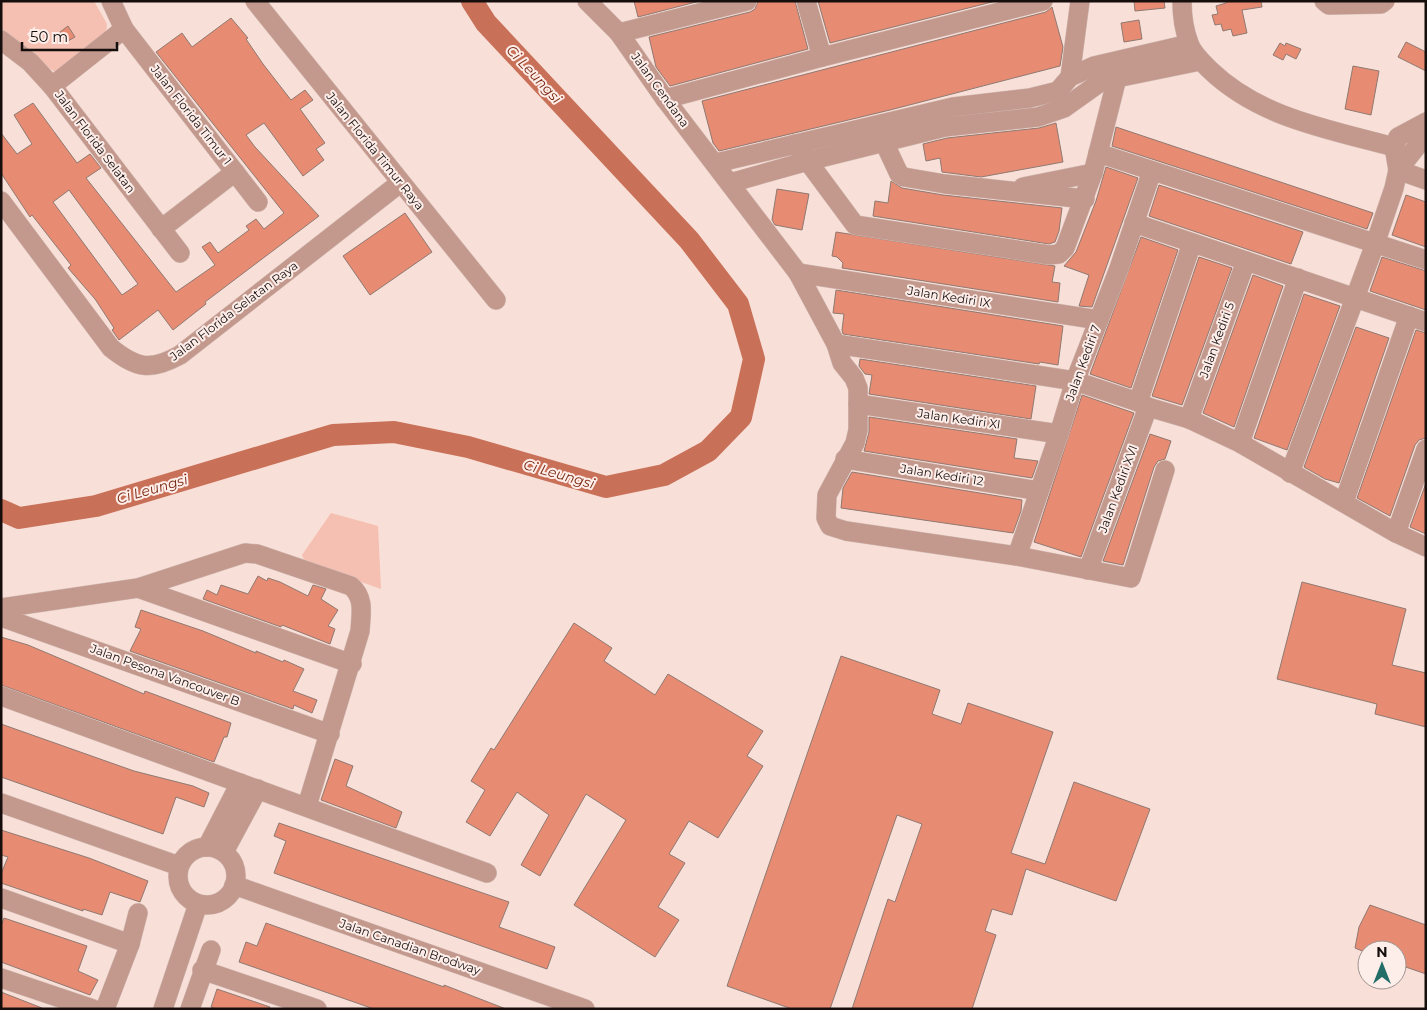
<svg xmlns="http://www.w3.org/2000/svg" width="1427" height="1010" font-family="Montserrat,sans-serif">
<rect width="100%" height="100%" fill="#f8dfd7"/>
<g fill="#f5bfb1">
<polygon points="1,1 94,1 107,24 106,33 63,69 55,72 1,36"/>
<polygon points="331,513 378,526 381,589 305,562 302,555"/>
</g>
<g fill="none" stroke-linecap="round" stroke-linejoin="round">
<polyline stroke="#c87058" stroke-width="22" points="1,510 19,518 96,506 333,435 394,432 468,447 606,487 664,475 708,451 741,417 754,359 738,304 689,240 486,23 472,1"/>
</g>
<g fill="#e78c73" stroke="#8f7972" fill-rule="evenodd">
<polygon points="634,1 700,1 638,17"/>
<polygon points="758,1 795,1 808,49 670,86 656,67 649,37 750,12 755,9"/>
<polygon points="818,1 996,1 830,43"/>
<polygon points="1134,1 1164,1 1165,8 1135,11"/>
<polygon points="1226,1 1261,1 1262,7 1242,10 1247,33 1233,36 1231,29 1223,31 1221,24 1215,25 1212,15 1218,14 1216,6 1226,3"/>
<polygon points="1052,7 1063,47 1060,66 890,110 719,151 713,143 702,101 1046,12"/>
<path d="M231,18L248,38L246,39L263,64L291,100L305,90L313,100L300,109L325,143L316,149L324,160L303,176L264,123L246,135L255,147L319,216L205,302L206,304L173,330L158,310L119,340L112,330L114,328L95,299L68,268L71,265L32,215L30,217L1,173V133L17,154L32,144L14,115L33,103L77,163L90,154L101,168L86,178L176,292L215,265L202,247L210,242L218,253L249,230L246,226L256,219L264,229L284,213L156,52L182,33L192,47ZM69,190L138,284L122,295L53,202Z"/>
<polygon points="1139,20 1142,39 1124,42 1121,23"/>
<polygon points="68,26 75,37 66,42 60,32"/>
<polygon points="1406,42 1426,52 1426,71 1398,57"/>
<polygon points="1280,43 1285,46 1286,43 1301,49 1296,59 1286,54 1283,60 1273,55"/>
<polygon points="1353,66 1379,71 1371,115 1345,109"/>
<polygon points="1056,123 1063,162 981,177 942,172 940,158 926,161 923,144 947,138 1039,128"/>
<polygon points="1116,127 1373,213 1367,229 1112,146"/>
<polygon points="1106,167 1138,178 1092,307 1079,306 1089,275 1064,266 1076,252 1096,201"/>
<polygon points="891,181 902,188 943,195 1062,208 1059,231 1055,242 1049,244 873,216 875,201 888,203"/>
<polygon points="1159,185 1303,232 1291,264 1149,216"/>
<polygon points="777,189 809,194 802,230 775,225 772,220"/>
<polygon points="1406,195 1426,202 1426,247 1392,235"/>
<polygon points="405,213 432,252 370,295 343,256"/>
<polygon points="836,232 1055,266 1052,282 1060,283 1058,302 842,268 843,263 837,257 832,256"/>
<polygon points="1141,237 1178,250 1131,388 1090,374"/>
<polygon points="1199,257 1232,268 1182,405 1152,396"/>
<polygon points="1382,257 1426,271 1426,310 1370,291"/>
<polygon points="1253,275 1283,286 1234,427 1203,413"/>
<polygon points="836,290 1063,326 1058,365 1040,362 1039,364 843,334 842,330 844,314 833,313"/>
<polygon points="1304,294 1340,306 1287,450 1254,438"/>
<polygon points="1356,327 1389,338 1339,483 1325,479 1304,467"/>
<polygon points="1416,330 1426,333 1426,438 1419,440 1415,445 1390,516 1357,498"/>
<polygon points="860,359 1036,386 1031,419 869,394 872,375 865,374 859,366"/>
<polygon points="1082,395 1134,413 1081,557 1034,542"/>
<polygon points="869,417 1017,439 1014,458 1038,461 1032,478 864,451 869,432"/>
<polygon points="1150,434 1171,441 1165,459 1158,461 1154,467 1123,565 1103,561"/>
<polygon points="852,472 1022,500 1021,511 1013,533 841,508 843,488"/>
<polygon points="1426,483 1426,534 1410,527"/>
<polygon points="258,576 267,581 268,578 280,582 308,596 313,585 326,589 321,599 338,610 328,626 335,629 330,644 282,625 281,627 203,599 207,590 217,595 221,585 248,594"/>
<polygon points="1302,582 1406,609 1392,665 1426,673 1426,727 1375,714 1377,704 1277,679"/>
<polygon points="141,610 203,631 256,653 256,651 283,662 284,660 304,669 293,691 317,700 312,713 294,705 293,709 130,651 141,629 135,627"/>
<polygon points="574,623 612,648 604,661 655,695 668,674 763,731 747,756 763,766 718,838 689,821 669,854 685,863 658,907 679,920 655,957 574,905 626,820 586,794 540,876 521,865 549,815 517,792 490,836 466,822 485,790 471,781 491,748 494,750"/>
<polygon points="1,637 28,645 144,694 145,691 231,723 227,737 224,737 214,762 1,685"/>
<polygon points="841,656 940,690 932,714 961,724 968,703 1053,732 1011,853 1045,864 1074,782 1150,809 1116,901 1026,869 1012,915 992,909 985,931 996,935 972,1009 852,1009 888,899 895,902 922,824 897,815 830,1009 792,1009 727,986"/>
<polygon points="1,724 134,771 193,786 209,793 204,807 176,797 163,834 1,777"/>
<polygon points="335,759 353,766 346,786 402,812 396,828 321,800"/>
<polygon points="279,823 509,902 499,927 555,947 547,969 274,873 286,841 274,836"/>
<polygon points="1,830 89,858 148,881 140,902 110,892 102,915 83,909 83,911 1,883 1,874 8,857 1,855"/>
<polygon points="1370,905 1426,925 1426,974 1397,964 1397,950 1367,950 1367,953 1355,948 1359,927"/>
<polygon points="4,918 87,946 78,971 98,980 90,995 1,962 1,926"/>
<polygon points="266,923 444,987 444,985 506,1009 374,1009 239,962 246,942 257,946"/>
<polygon points="217,989 270,1007 269,1009 217,1009 211,1007"/>
<polygon points="1,992 42,1008 42,1009 1,1009"/>
</g>
<g fill="none" stroke-linecap="round" stroke-linejoin="round">
<g stroke="#d4beb7" stroke-width="20">
<g id="minor">
<polyline points="111,1 124,29 258,202"/>
<polyline points="255,1 496,300"/>
<polyline points="587,1 619,33 665,99 798,273 836,344 842,363 854,378 858,388 858,430 855,443 827,495 826,518 830,526 846,531 1017,556 1131,578 1165,470"/>
<polyline points="806,1 822,57"/>
<path d="M1182,1C1182,15 1184,30 1189,43C1192,53 1202,62 1210,70C1260,118 1328,129 1394,147"/>
<polyline points="1324,1 1329,5 1381,4 1385,1"/>
<polyline points="619,33 747,1"/>
<polyline points="1,40 30,62 52,86 180,253"/>
<polyline points="1070,77 1080,1"/>
<polyline points="52,86 124,29"/>
<polyline points="665,99 822,57 1043,1"/>
<polyline points="1426,122 1398,137 1394,147 1398,170 1426,135"/>
<polyline points="884,142 899,174 904,177 945,184 1085,199"/>
<polyline points="795,144 855,225 1049,255 1059,254 1065,248 1093,173 1117,78"/>
<polyline points="1098,153 1426,260"/>
<polyline points="716,163 953,107 1030,98 1058,91 1070,77 1094,66 1189,44"/>
<polyline points="730,183 808,161 945,127 1038,117 1064,108 1102,81 1200,61"/>
<polyline points="1023,187 1093,173"/>
<path d="M1,201L111,348C137,369 151,371 180,355L400,183"/>
<polyline points="1134,223 1426,322"/>
<polyline points="161,229 235,172"/>
<polyline points="798,273 1099,320"/>
<polyline points="836,344 1075,381 1138,402 1148,407 1189,419 1240,443 1396,533 1426,547"/>
<polyline points="1138,402 1192,243"/>
<polyline points="858,404 1059,434"/>
<polyline points="1189,419 1246,261"/>
<polyline points="1240,443 1298,278"/>
<polyline points="845,459 1039,491"/>
<polyline points="1290,473 1375,244 1394,188 1398,170 1426,180"/>
<polyline points="1344,502 1409,316"/>
<polyline points="1396,533 1426,449"/>
<polyline points="1017,556 1059,434 1075,381 1118,271 1152,171"/>
<polyline points="1088,570 1148,407"/>
<polyline points="138,588 352,664"/>
<path d="M1,608L138,588L245,553L257,554L351,586C365,598 361,614 360,631L307,806"/>
<polyline points="1,617 330,734"/>
<polyline points="1,696 487,873"/>
<polyline points="1,803 179,866"/>
<polyline points="207,847 240,783"/>
<circle cx="207" cy="876" r="29"/>
<polyline points="224,852 258,789"/>
<polyline points="234,885 585,1009"/>
<polyline points="1,898 130,944"/>
<polyline points="202,970 317,1009"/>
<polyline points="1,978 93,1009"/>
<polyline points="105,1009 130,944 138,913"/>
<polyline points="163,1009 198,904"/>
<polyline points="190,1009 211,950"/>
</g>
</g>
<use href="#minor" stroke="#c3998e" stroke-width="19"/>
</g>
<g text-anchor="middle" stroke-width="4" stroke-linejoin="round" paint-order="stroke">
<g font-size="12" fill="#160e0c" stroke="#feeeea">
<text transform="translate(660 90) rotate(54)" y="4">Jalan Cendana</text>
<text transform="translate(191 115) rotate(52)" y="4">Jalan Florida Timur 1</text>
<text transform="translate(95 142) rotate(53)" y="4">Jalan Florida Selatan</text>
<text transform="translate(375 151) rotate(51)" y="4">Jalan Florida Timur Raya</text>
<text transform="translate(949 297) rotate(9)" y="4">Jalan Kediri IX</text>
<text transform="translate(234 311) rotate(-37)" y="4">Jalan Florida Selatan Raya</text>
<text transform="translate(1217 340) rotate(-70)" y="4">Jalan Kediri 5</text>
<text transform="translate(1083 363) rotate(-70)" y="4">Jalan Kediri 7</text>
<text transform="translate(959 419) rotate(8)" y="4">Jalan Kediri XI</text>
<text transform="translate(942 475) rotate(9)" y="4">Jalan Kediri 12</text>
<text transform="translate(1118 489) rotate(-70)" y="4">Jalan Kediri XVI</text>
<text transform="translate(165 675) rotate(20)" y="4">Jalan Pesona Vancouver B</text>
<text transform="translate(410 947) rotate(19)" y="4">Jalan Canadian Brodway</text>
</g>
<g font-size="14" font-style="italic" fill="#7b2913" stroke="#feeeea">
<text transform="translate(534 74) rotate(47)" y="5">Ci Leungsi</text>
<text transform="translate(559 474) rotate(16)" y="5">Ci Leungsi</text>
<text transform="translate(152 489) rotate(-16)" y="5">Ci Leungsi</text>
</g>
</g>
<rect width="1427" height="1010" fill="none" stroke="#160e0c" stroke-width="5"/>
<g transform="translate(1382 965)"><circle r="24" fill="#feeeea" stroke="#a19491"/>
<path d="M0-4L9 19L0 12L-9 19Z" fill="#256e67"/>
<text y="-8" font-size="14" font-weight="bold" text-anchor="middle" fill="#160e0c">N</text>
</g>
<path d="M22 42v8h95v-8" fill="none" stroke="#160e0c" stroke-width="2.5"/>
<text x="30" y="42" font-size="15" fill="#160e0c" stroke="#feeeea" stroke-width="4" paint-order="stroke">50 m</text>
</svg>
